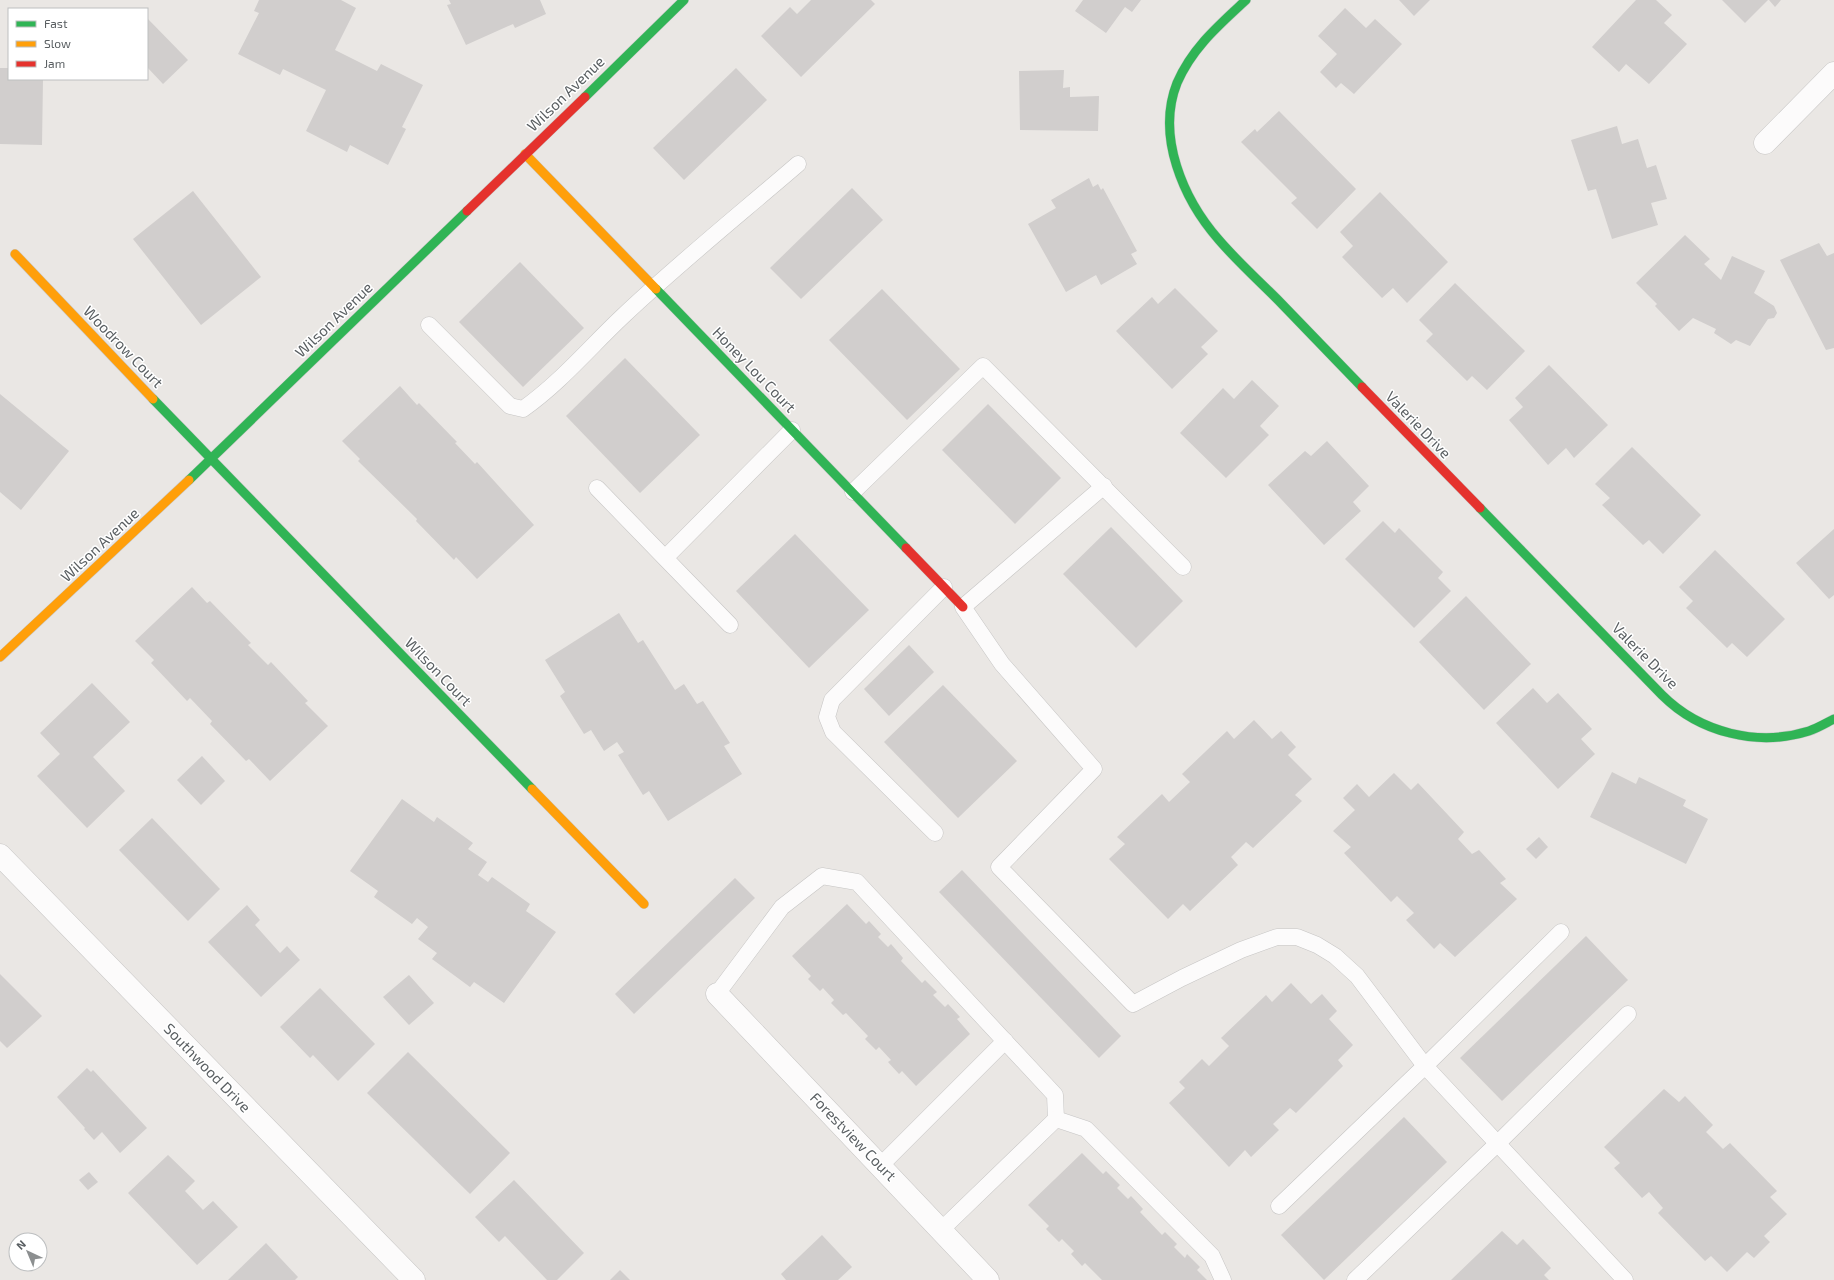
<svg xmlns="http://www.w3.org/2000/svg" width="1834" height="1280" font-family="'Exo 2',sans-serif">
<rect width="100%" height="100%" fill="#eae7e4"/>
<g fill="#d1cecd">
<polygon points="259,0 341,0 356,8 335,50 377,71 381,64 423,85 402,127 406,129 388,165 350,145 347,152 306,131 326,90 283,69 280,75 238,54 259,13 254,11"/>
<polygon points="449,0 540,0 546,14 515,28 513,24 466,45 447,5 451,4"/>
<polygon points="811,0 871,0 875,4 801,77 761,36 790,7 797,14"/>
<polygon points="1083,0 1141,0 1132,12 1125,7 1106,33 1075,11"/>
<polygon points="1399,0 1430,0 1414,16"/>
<polygon points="1636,0 1656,0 1672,15 1664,23 1687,44 1649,84 1626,64 1619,72 1592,47"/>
<polygon points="1722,0 1768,0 1745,23"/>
<polygon points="1769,0 1781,0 1775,7"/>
<polygon points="1345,8 1366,28 1375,19 1402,44 1354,94 1341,83 1336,88 1320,72 1337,54 1318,36"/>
<polygon points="147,18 188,60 163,84 147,67"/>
<polygon points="0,68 9,68 9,79 43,79 42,145 0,144"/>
<polygon points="736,68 767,100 684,180 653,148"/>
<polygon points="1064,70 1063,88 1070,87 1070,97 1099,96 1098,131 1020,130 1019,71"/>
<polygon points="1279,111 1356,189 1317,229 1291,203 1297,198 1241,142 1255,129 1257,132"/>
<polygon points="1617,126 1622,144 1638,139 1647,168 1656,165 1667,199 1651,203 1658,225 1612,239 1596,189 1588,191 1571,140"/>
<polygon points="1089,178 1093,187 1098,184 1101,190 1103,188 1137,251 1131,254 1137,264 1101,285 1096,275 1066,292 1028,224 1056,208 1051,200"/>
<polygon points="852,188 883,220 801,299 770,268"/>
<polygon points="193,191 261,277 201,325 133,239"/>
<polygon points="1380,192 1448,262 1407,303 1393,288 1382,298 1342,257 1353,246 1340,232"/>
<polygon points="1685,235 1710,259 1704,264 1721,280 1732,256 1765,271 1754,293 1774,306 1777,313 1774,318 1768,319 1750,346 1736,340 1731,344 1714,333 1716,329 1693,318 1679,331 1655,306 1657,304 1636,283"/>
<polygon points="1819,243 1827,256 1834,253 1834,348 1826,350 1780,260"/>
<polygon points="520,262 584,328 523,387 459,322"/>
<polygon points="1455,283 1525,351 1487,390 1472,376 1467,381 1426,341 1433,334 1419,320"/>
<polygon points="1175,288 1218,331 1201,347 1208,354 1172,389 1116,331 1152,297 1158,304"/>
<polygon points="882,289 960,369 907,420 829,340"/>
<polygon points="625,358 700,435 640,493 566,416"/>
<polygon points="1549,365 1608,425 1574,458 1566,448 1548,465 1509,420 1523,407 1515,398"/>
<polygon points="1252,380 1279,406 1260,426 1269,435 1226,478 1180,433 1223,388 1234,399"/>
<polygon points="400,386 417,405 419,403 457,442 455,443 475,464 477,462 534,525 477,579 456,557 454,560 416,521 417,519 358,461 360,459 342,441"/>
<polygon points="0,394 69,451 21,510 0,492"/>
<polygon points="988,404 1061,478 1015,524 942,450"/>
<polygon points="1327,441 1369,486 1353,502 1361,511 1324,545 1268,485 1305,451 1311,456"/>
<polygon points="1632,447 1701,515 1663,554 1649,540 1643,545 1602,505 1610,498 1595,484"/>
<polygon points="1383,521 1395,533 1399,528 1443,572 1438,578 1451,591 1414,628 1345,559"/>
<polygon points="1111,527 1183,601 1136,648 1063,574"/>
<polygon points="1834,529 1834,595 1829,599 1796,563"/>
<polygon points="795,534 869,610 809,668 736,591"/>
<polygon points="1715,550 1785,619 1747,657 1732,643 1727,648 1686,608 1693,601 1679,587"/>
<polygon points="192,587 207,603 210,601 251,643 248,645 268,665 271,662 308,701 305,703 328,726 270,781 249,759 246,761 210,724 212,721 190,698 187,701 151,663 154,660 135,641"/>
<polygon points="1466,596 1531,664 1484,710 1419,642"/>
<polygon points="619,613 638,643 643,640 675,690 684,684 697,704 703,701 730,743 724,746 742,774 668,821 649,791 643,795 618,755 624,752 617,742 604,751 591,730 584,734 560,696 565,692 545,660"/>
<polygon points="909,645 934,672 889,716 864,689"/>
<polygon points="92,683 130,722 93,757 125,791 87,828 37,776 60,754 40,733"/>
<polygon points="943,685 1017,761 958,818 884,742"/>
<polygon points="1533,688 1547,703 1558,693 1592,729 1581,739 1595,754 1558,789 1496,723"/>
<polygon points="1254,720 1272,739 1281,731 1296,747 1288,755 1312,779 1295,795 1302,801 1253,848 1246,842 1231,857 1238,865 1190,911 1183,904 1168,919 1109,859 1125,844 1117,837 1162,794 1169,802 1190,782 1182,774 1227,731 1234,739"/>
<polygon points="202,756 225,781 201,805 177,780"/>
<polygon points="1612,772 1636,784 1639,777 1686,800 1683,806 1708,819 1686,864 1590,817"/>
<polygon points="1394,773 1411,790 1418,783 1464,832 1458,839 1472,854 1479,850 1506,879 1500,883 1517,899 1455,957 1440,943 1434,949 1406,920 1414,913 1397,896 1391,902 1344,853 1351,847 1333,831 1355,810 1343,798 1357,784 1369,797"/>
<polygon points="402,799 434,822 437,817 473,843 468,849 487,862 478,875 488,882 492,877 530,904 526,911 556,932 504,1003 474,982 470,987 432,959 437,953 418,939 428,927 417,918 412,924 374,897 378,891 350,871"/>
<polygon points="152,818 220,889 188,921 119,850"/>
<polygon points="1539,837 1548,847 1536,859 1526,849"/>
<polygon points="962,870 1121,1036 1099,1058 939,892"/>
<polygon points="735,878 755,898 634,1014 615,994"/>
<polygon points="847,904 866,924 869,921 881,934 878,937 888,947 891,944 903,958 901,961 922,983 925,980 937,992 933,995 945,1007 948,1004 960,1017 957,1019 970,1034 916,1086 902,1071 899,1074 888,1062 891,1060 879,1047 876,1050 865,1039 868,1036 846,1013 843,1015 831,1003 834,1000 823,988 820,991 808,979 811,976 792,956"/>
<polygon points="247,905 260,920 255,925 280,953 287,946 300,960 261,997 208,942"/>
<polygon points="1586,936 1628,980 1502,1101 1460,1058"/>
<polygon points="0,974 42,1016 7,1048 0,1041"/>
<polygon points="409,975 434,1003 409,1025 383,997"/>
<polygon points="1291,983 1311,1004 1322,994 1337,1011 1329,1019 1353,1045 1338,1060 1343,1066 1296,1113 1290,1108 1273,1124 1279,1130 1251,1157 1245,1150 1229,1167 1169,1103 1185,1088 1179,1082 1202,1059 1209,1066 1229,1046 1221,1038 1266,995 1272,1002"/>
<polygon points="320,988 375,1044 338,1081 313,1055 310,1058 280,1027"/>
<polygon points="408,1052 510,1153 470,1194 367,1093"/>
<polygon points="87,1068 91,1072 93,1070 147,1128 120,1153 102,1132 94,1140 84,1129 85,1128 57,1097"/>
<polygon points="1664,1089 1679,1102 1685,1096 1713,1125 1706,1132 1723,1149 1730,1143 1777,1191 1770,1197 1787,1214 1764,1236 1770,1242 1754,1258 1747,1252 1727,1272 1711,1256 1705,1261 1658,1213 1663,1208 1649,1192 1642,1198 1614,1168 1620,1163 1604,1147"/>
<polygon points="1404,1117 1447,1162 1324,1280 1281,1235"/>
<polygon points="1082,1153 1103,1174 1106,1171 1120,1185 1117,1188 1128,1199 1131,1196 1143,1209 1140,1212 1162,1235 1165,1232 1177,1244 1174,1247 1185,1258 1187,1254 1200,1267 1197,1270 1207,1280 1102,1280 1085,1263 1082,1266 1071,1254 1074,1251 1062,1239 1059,1242 1046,1229 1049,1226 1028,1205"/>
<polygon points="168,1155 195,1181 185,1191 203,1210 213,1201 238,1227 197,1265 128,1193"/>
<polygon points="89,1172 98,1182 88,1190 79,1180"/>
<polygon points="514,1180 584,1253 557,1280 547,1280 505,1236 499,1242 475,1217"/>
<polygon points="1502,1231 1517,1245 1523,1239 1551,1268 1544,1275 1549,1280 1451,1280"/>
<polygon points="822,1235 852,1267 838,1280 786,1280 781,1274"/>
<polygon points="266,1243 298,1277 295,1280 228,1280"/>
<polygon points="620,1270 630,1280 610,1280"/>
</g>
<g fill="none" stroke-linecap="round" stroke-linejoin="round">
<g stroke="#c6c5c4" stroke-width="17">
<g id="lane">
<path d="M429,325L510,406L523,409C561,382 590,347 623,316C679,263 740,214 798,164"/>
<polyline points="1104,486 963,607 1002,664 1094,769 999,867 1133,1004 1182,978 1241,950 1277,937 1297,937 1317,945 1335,956 1357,976 1425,1066 1625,1280"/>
<polyline points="597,488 730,625"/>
<polyline points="853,492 983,366 1183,567"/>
<polyline points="666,557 792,430"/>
<polyline points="935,833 833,732 827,717 832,700 944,587"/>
<polyline points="717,994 782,907 822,876 857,882 1055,1095 1056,1119"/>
<polyline points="880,1166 1005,1041"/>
<polyline points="1279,1206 1425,1066 1561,932"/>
<polyline points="941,1230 1056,1119 1086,1129 1212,1256 1223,1280"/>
<polyline points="1355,1280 1497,1144 1628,1014"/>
</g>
</g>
<g stroke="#c6c5c4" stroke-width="23">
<g id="street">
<polyline points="1765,143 1834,73"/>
<polyline points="0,855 414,1280"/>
<polyline points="717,994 988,1280"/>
</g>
</g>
<g stroke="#c6c6c6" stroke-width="10">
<g id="fast">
<path d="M1246,0C1219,25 1192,48 1177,83C1156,136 1183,199 1219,240C1237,261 1258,280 1278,300C1306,329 1334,358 1362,387"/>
<polyline points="585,97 684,0"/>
<polyline points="656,289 906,548"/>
<polyline points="153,399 532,789"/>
<polyline points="189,480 467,211"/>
<path d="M1480,508L1662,695C1700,733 1758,747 1809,731C1818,728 1826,723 1834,719"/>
</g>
</g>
<g stroke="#c6c6c6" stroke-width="10">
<g id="slow">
<polyline points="525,154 656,289"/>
<polyline points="15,254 153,399"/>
<polyline points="0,657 189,480"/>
<polyline points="532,789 644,904"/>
</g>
</g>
<g stroke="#c6c6c6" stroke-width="10">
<g id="jam">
<polyline points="467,211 585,97"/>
<polyline points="1362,387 1480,508"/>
<polyline points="906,548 963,607"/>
</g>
</g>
<use href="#lane" stroke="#fcfbfb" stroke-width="16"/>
<use href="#street" stroke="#fcfbfb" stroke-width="22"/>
<use href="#fast" stroke="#30b455" stroke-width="9"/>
<use href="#slow" stroke="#ff9f0a" stroke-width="9"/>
<use href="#jam" stroke="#e5322d" stroke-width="9"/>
</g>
<g text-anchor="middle" stroke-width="3" stroke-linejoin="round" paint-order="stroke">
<g font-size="15" fill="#5a5f62" stroke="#fff">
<text transform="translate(566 94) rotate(-44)" y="5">Wilson Avenue</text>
<text transform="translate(334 320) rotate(-44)" y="5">Wilson Avenue</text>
<text transform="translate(123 347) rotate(46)" y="5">Woodrow Court</text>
<text transform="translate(754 370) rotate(46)" y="5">Honey Lou Court</text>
<text transform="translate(1418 425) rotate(46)" y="5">Valerie Drive</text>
<text transform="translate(100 545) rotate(-43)" y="5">Wilson Avenue</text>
<text transform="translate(1645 656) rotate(45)" y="5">Valerie Drive</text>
<text transform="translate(438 672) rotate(46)" y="5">Wilson Court</text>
<text transform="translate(207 1068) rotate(46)" y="5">Southwood Drive</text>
<text transform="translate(853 1137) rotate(46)" y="5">Forestview Court</text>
</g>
</g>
<rect x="8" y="8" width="140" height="72" fill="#ffffff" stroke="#bdbfc0"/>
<rect x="16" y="21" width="20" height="6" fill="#30b455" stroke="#bdbfc0"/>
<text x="44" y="28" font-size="12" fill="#5a5f62">Fast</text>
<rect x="16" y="41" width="20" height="6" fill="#ff9f0a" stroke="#bdbfc0"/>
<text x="44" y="48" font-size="12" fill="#5a5f62">Slow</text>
<rect x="16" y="61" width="20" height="6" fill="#e5322d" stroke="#bdbfc0"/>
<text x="44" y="68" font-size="12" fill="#5a5f62">Jam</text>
<g transform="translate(28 1252) rotate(316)"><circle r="19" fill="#ffffff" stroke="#bdbfc0"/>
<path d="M0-3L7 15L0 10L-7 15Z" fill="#8c8f90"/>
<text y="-6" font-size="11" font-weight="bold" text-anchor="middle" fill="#5a5f62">N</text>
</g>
</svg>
